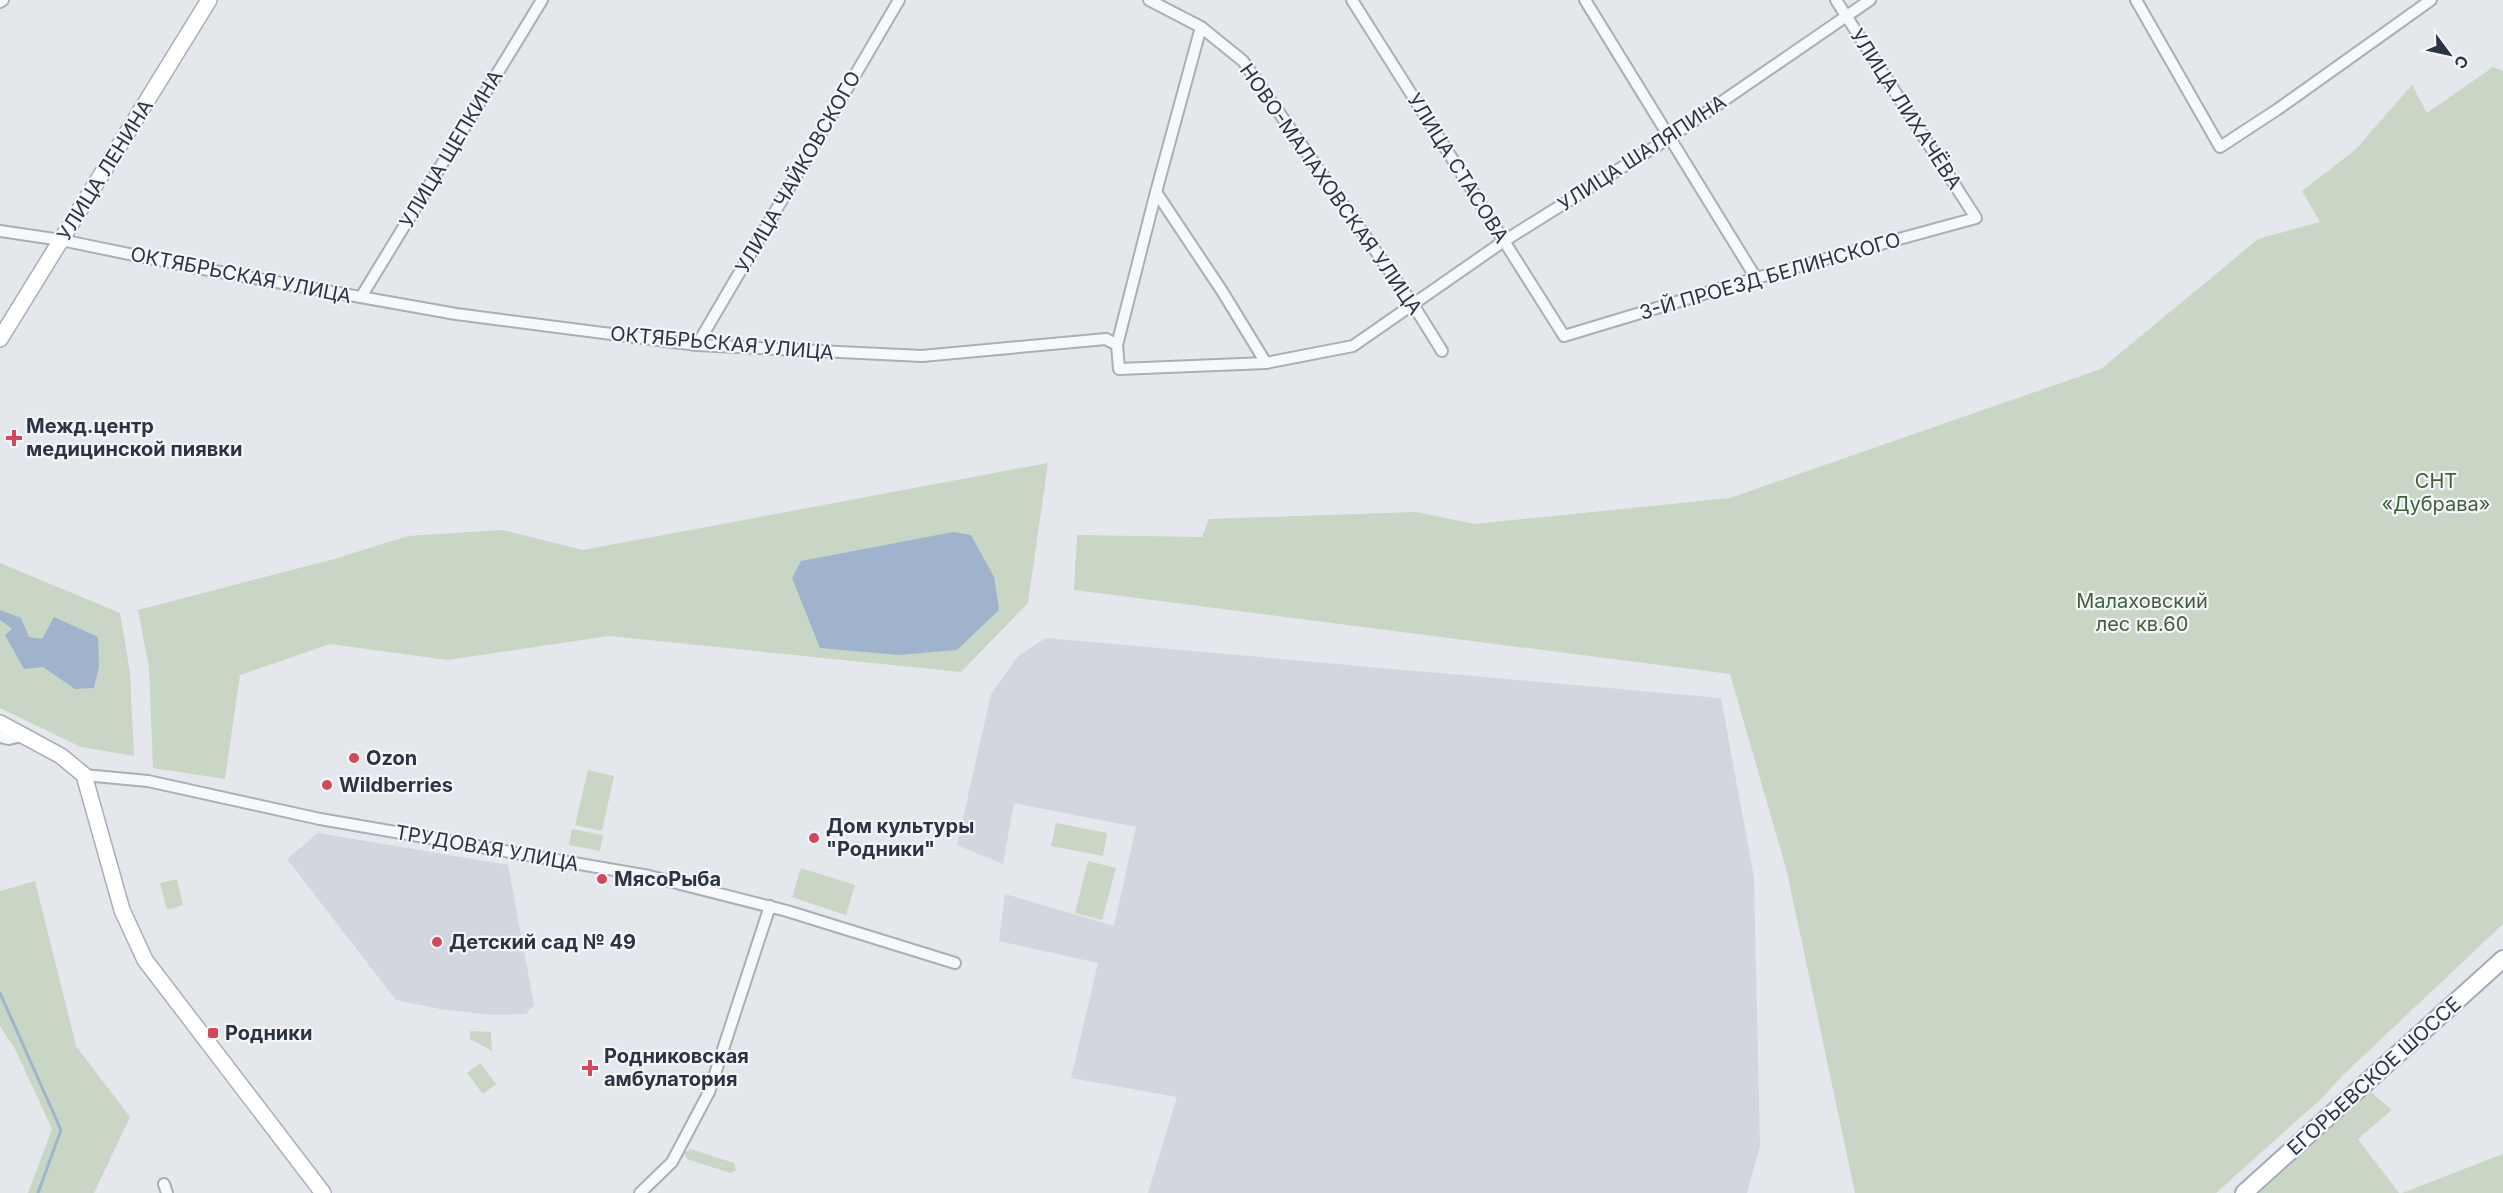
<svg xmlns="http://www.w3.org/2000/svg" width="2503" height="1193" font-family="Inter,sans-serif">
<rect width="100%" height="100%" fill="#e4e7ec"/>
<g fill="#d2d6de">
<polygon points="1046,638 1721,698 1754,878 1760,1146 1747,1193 1148,1193 1177,1097 1071,1078 1098,963 999,941 1005,894 1114,926 1136,827 1014,803 1003,864 957,845 991,694 1018,656"/>
<polygon points="318,833 508,865 534,1005 526,1014 492,1015 440,1009 396,1000 287,859"/>
</g>
<g fill="#c9d6c5">
<polygon points="2493,67 2503,71 2503,924 2341,1077 2321,1099 2216,1193 1855,1193 1787,872 1730,674 1074,590 1077,535 1202,537 1209,519 1416,512 1475,524 1730,498 2101,369 2258,239 2320,222 2302,191 2355,150 2412,85 2427,113"/>
<polygon points="1048,463 1028,603 961,672 609,636 447,660 330,644 240,675 225,779 153,768 149,668 138,610 334,559 408,536 503,530 583,550"/>
<polygon points="0,563 120,613 130,672 134,756 81,747 0,708"/>
<polygon points="588,770 614,776 602,831 575,825"/>
<polygon points="1056,823 1107,833 1103,856 1051,846"/>
<polygon points="572,829 603,835 600,851 569,845"/>
<polygon points="1088,861 1116,868 1102,920 1075,913"/>
<polygon points="801,868 855,885 846,915 792,897"/>
<polygon points="177,879 183,905 167,910 160,883"/>
<polygon points="35,881 76,1046 130,1117 94,1193 28,1193 52,1129 15,1049 0,1026 0,891"/>
<polygon points="470,1031 491,1032 492,1051 470,1039"/>
<polygon points="480,1063 496,1084 483,1094 467,1073"/>
<polygon points="2371,1092 2392,1110 2358,1139 2399,1193 2259,1193"/>
<polygon points="691,1149 734,1163 736,1170 730,1173 687,1159 684,1153"/>
<polygon points="2503,1154 2503,1193 2402,1193"/>
</g>
<g fill="#9fb4cc">
<polygon points="953,532 971,535 994,577 999,610 957,650 899,655 820,648 792,578 801,561"/>
<polygon points="0,610 21,618 29,637 42,639 54,617 98,637 99,666 94,688 75,689 43,667 24,669 5,635 12,629 0,620"/>
</g>
<g fill="none" stroke-linecap="round" stroke-linejoin="round">
<polyline stroke="#9fb4cc" stroke-width="3" points="0,993 61,1130 38,1193"/>
<g stroke="#a9aeb7" stroke-width="14">
<g id="street">
<polyline points="1149,0 1201,27 1243,61 1414,306 1442,351"/>
<polyline points="1352,0 1564,336 1756,278 1976,218 1836,0"/>
<polyline points="1585,0 1756,278"/>
<polyline points="2136,0 2220,147 2278,109 2431,0"/>
<polyline points="0,2 3,0"/>
<polyline points="1156,192 1222,291 1266,363"/>
<polyline points="0,231 61,240 192,267 456,314 697,345 922,356 1106,339 1117,345 1119,369 1266,363 1353,346 1504,241 1669,138 1870,0"/>
<polyline points="361,297 542,0"/>
<polyline points="697,345 899,0"/>
<polyline points="1117,345 1156,192 1201,27"/>
<polyline points="0,737 9,739 25,735"/>
<polyline points="84,775 148,781 320,819 649,876 787,911 955,963"/>
<polyline points="164,1184 167,1193"/>
<polyline points="640,1193 672,1162 709,1092 770,906"/>
</g>
</g>
<g stroke="#a9aeb7" stroke-width="18">
<g id="secondary">
<polyline points="0,339 209,0"/>
<polyline points="0,723 61,756 84,775 122,910 145,960 323,1193"/>
</g>
</g>
<g stroke="#a3abb8" stroke-width="20">
<polyline id="primary" points="2244,1193 2503,959"/>
</g>
<use href="#street" stroke="#f7f8fa" stroke-width="10"/>
<use href="#secondary" stroke="#fff" stroke-width="15"/>
<use href="#primary" stroke="#fff" stroke-width="16"/>
</g>
<g fill="#d1495b" stroke="#f4f6f9" stroke-width="2">
<path d="M11 429h6v6h6v6h-6v6h-6v-6h-6v-6h6z"/>
<circle cx="354" cy="758" r="6"/>
<circle cx="327" cy="785" r="6"/>
<circle cx="814" cy="838" r="6"/>
<circle cx="602" cy="879" r="6"/>
<circle cx="437" cy="942" r="6"/>
<rect x="207" y="1027" width="12" height="12" rx="3"/>
<path d="M587 1059h6v6h6v6h-6v6h-6v-6h-6v-6h6z"/>
</g>
<g text-anchor="middle" stroke-width="4.5" stroke-linejoin="round" paint-order="stroke">
<g font-size="20" fill="#2b3445" stroke="#f4f6f9">
<text transform="translate(1906 109) rotate(57)" y="7">УЛИЦА ЛИХАЧЁВА</text>
<text transform="translate(451 149) rotate(-59)" y="7">УЛИЦА ЩЕПКИНА</text>
<text transform="translate(1642 153) rotate(-33)" y="7">УЛИЦА ШАЛЯПИНА</text>
<text transform="translate(1458 168) rotate(58)" y="7">УЛИЦА СТАСОВА</text>
<text transform="translate(105 170) rotate(-58)" y="7">УЛИЦА ЛЕНИНА</text>
<text transform="translate(798 172) rotate(-60)" y="7">УЛИЦА ЧАЙКОВСКОГО</text>
<text transform="translate(1331 189) rotate(55)" y="7">НОВО-МАЛАХОВСКАЯ УЛИЦА</text>
<text transform="translate(241 275) rotate(11)" y="7">ОКТЯБРЬСКАЯ УЛИЦА</text>
<text transform="translate(1770 276) rotate(-16)" y="7">3-Й ПРОЕЗД БЕЛИНСКОГО</text>
<text transform="translate(722 343) rotate(5)" y="7">ОКТЯБРЬСКАЯ УЛИЦА</text>
<text transform="translate(487 848) rotate(10)" y="7">ТРУДОВАЯ УЛИЦА</text>
<text transform="translate(2374 1076) rotate(-42)" y="7">ЕГОРЬЕВСКОЕ ШОССЕ</text>
</g>
<g font-size="20" font-weight="bold" fill="#2b3445" stroke="#f4f6f9" text-anchor="start">
<text x="26" y="433">Межд.центр<tspan x="26" dy="23">медицинской пиявки</tspan></text>
<text x="366" y="765">Ozon</text>
<text x="339" y="792">Wildberries</text>
<text x="826" y="833">Дом культуры<tspan x="826" dy="23">"Родники"</tspan></text>
<text x="614" y="886">МясоРыба</text>
<text x="449" y="949">Детский сад № 49</text>
<text x="225" y="1040">Родники</text>
<text x="604" y="1063">Родниковская<tspan x="604" dy="23">амбулатория</tspan></text>
</g>
<g font-size="20" fill="#3f6138" stroke="#f4f6f9">
<text x="2436" y="488">СНТ<tspan x="2436" dy="23">«Дубрава»</tspan></text>
<text x="2142" y="608">Малаховский<tspan x="2142" dy="23">лес кв.60</tspan></text>
</g>
</g>
<g transform="translate(2449 54) rotate(123)" stroke="#f4f6f9" stroke-width="4.5" paint-order="stroke">
<path d="M0-4.5L10 22L0 15L-10 22Z" fill="#2b3445"/>
<text y="-9" font-size="16" font-weight="bold" text-anchor="middle" fill="#2b3445">С</text>
</g>
</svg>
